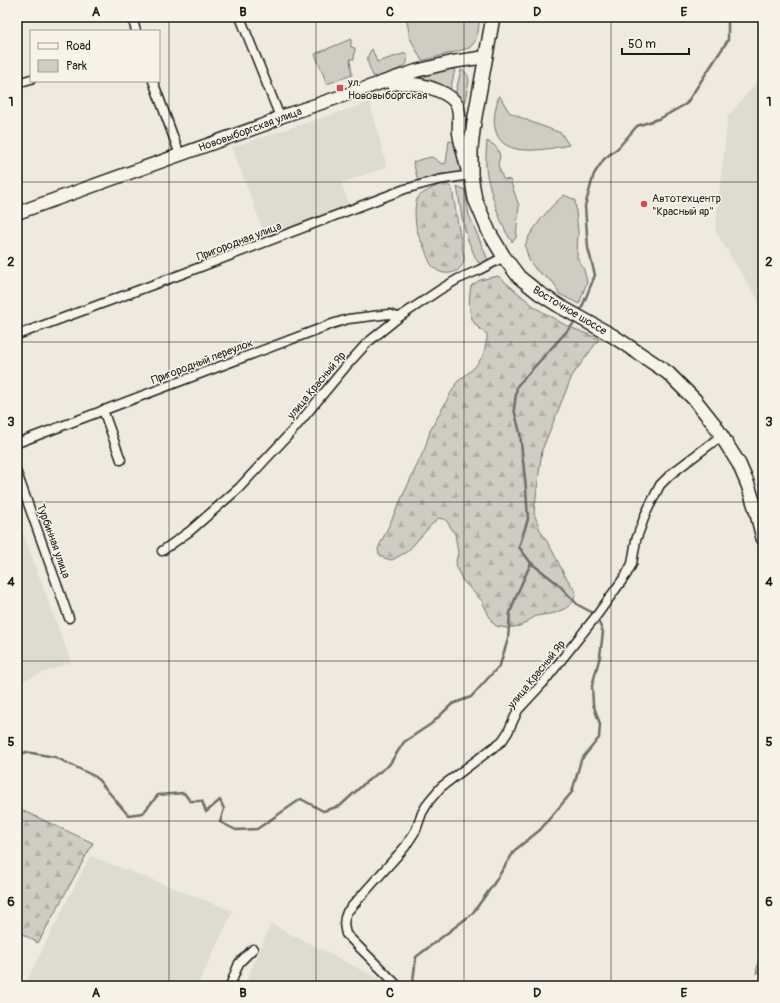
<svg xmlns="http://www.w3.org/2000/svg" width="780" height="1003" font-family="Pangolin,sans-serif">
<defs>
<pattern id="forest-firs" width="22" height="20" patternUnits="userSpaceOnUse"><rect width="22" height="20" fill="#cfccc3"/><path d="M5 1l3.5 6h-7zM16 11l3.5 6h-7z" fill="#b1afa7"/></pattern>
</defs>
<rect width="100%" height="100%" fill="#eeeae0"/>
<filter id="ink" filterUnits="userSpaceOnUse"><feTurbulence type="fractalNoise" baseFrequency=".025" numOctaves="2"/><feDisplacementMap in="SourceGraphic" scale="8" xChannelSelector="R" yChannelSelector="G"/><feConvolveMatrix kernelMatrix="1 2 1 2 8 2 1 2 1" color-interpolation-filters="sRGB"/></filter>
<g filter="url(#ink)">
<g fill="#dedbd1">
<polygon points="763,75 763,308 715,231 728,116"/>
<polygon points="370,102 387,167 341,183 350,206 266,238 232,147"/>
<polygon points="17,516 71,662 17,683"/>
<polygon points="90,856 233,911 197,986 24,986"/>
<polygon points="271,924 383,981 382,986 244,986"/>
</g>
<g fill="#cfccc3" stroke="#767470">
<path d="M406,17H480C478,28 479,41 469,48L422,61L409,36V32Z"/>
<polygon points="351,39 351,47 355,48 354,59 350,59 352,75 327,84 315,54"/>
<path d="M372,49L377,62L406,53C406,56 408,60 407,63C404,69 383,74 377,77L373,76C369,66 364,58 372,49Z"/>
<polygon points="455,69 450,92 424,80 414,77 444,70"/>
<path d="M461,70C467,72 468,75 469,81L464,106L460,99L455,95Z"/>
<path d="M499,95L509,112L531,122L561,133L569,145C548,149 504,159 496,132C492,120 496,106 499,95Z"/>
<path d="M449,141L457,142L461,169L459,173L441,174L418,181L413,162C419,160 426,158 432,157L442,164L446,163Z"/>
<path d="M487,141L494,145L498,150L500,156L498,165L503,179L510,180L519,206L516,238L512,242C501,227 491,194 487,175C485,165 486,153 487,141Z"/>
<polygon points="457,186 465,190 469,215 488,260 488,266 485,267 477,261 476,259 468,240 462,218"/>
<polygon points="564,195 575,200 578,232 577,257 584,270 587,282 579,304 559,294 554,283 536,270 529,260 525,246 529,236 541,219 553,205"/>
<polygon points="763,919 763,960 757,974 756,974 762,943 760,938"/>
</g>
<g fill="url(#forest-firs)" stroke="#767470">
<path d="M443,184C448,185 450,185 452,189L459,230L464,257C465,272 446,278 435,269C429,264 427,254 424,247C421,241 418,235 417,230C415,223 414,206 417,199C419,195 425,192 429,190C434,187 438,185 443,184Z"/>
<path d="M498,276L536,308L565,325L599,339L572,376L542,450L534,513L540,530L552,550L564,574L576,592L573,602L566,608L555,613L536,616L520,626L506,628L496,626L492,622L482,601L463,581L457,569L456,561L458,553L455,534L446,520L439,518L432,524L408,551L392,560L384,558L379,554L378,549L425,448L430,431L457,382L474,368L483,356L487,339V334C483,331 476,327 473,321C468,310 469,298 471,286L480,280Z"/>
<polygon points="17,808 93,843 38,943 17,931"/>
</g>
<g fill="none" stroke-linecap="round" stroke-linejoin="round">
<g stroke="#6f6d69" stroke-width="2.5">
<polyline points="580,312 595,275 588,248 585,206 594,174 604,159 618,148 637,126 661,118 686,104 728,40 728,22 725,17"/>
<polyline points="17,756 26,752 55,757 96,777 128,815 143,813 158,795 184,793 190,801 202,801 206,812 220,800 224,809 220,822 236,830 257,829 301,799 323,811 340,806 366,782 389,765 404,742 431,724 452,704 471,697 500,665 508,639 510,613 517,594 531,563 519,547 528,519 526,489 520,433 514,409 517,386 577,320"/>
<polyline points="416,986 413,981 416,957 472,914 493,885 515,850 540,830 572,792 581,760 599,738 600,724 593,704 592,686 600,656 603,632 595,614 578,605 558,584 531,563"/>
</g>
<g stroke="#1c1c1c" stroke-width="11">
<g id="street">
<polyline points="132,17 136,31"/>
<polyline points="240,17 280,117"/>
<polyline points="153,81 180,155"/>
<polyline points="17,83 31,79"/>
<polyline points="17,335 182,274 405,189 438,180 471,175"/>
<polyline points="103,410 121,460"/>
<polyline points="17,443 332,324 348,319 389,314 395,316 398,318"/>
<polyline points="17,473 69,618"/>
<polyline points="162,551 190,531 239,488 294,429 348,364 367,343 398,318 441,289 458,279 479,270 504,257"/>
<polyline points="230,986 239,963 253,949"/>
<path d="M398,986L346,934C344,926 343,920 347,912L405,847L416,830L422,813L429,801L441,787L502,741L508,732L518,710L543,683L597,615L626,575L632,564L636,540L646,513L660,485L671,474L721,436"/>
</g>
</g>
<g stroke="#1c1c1c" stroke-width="15">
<g id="secondary">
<path d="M392,84C399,83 406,83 413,84C426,85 451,93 457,105C461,114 458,123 459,133C461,146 465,159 468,172"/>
<polyline points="17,213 266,124 280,117 416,71 452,62 486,57"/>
</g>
</g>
<g stroke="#1c1c1c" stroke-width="16">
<polyline id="primary" points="493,17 474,122 471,148 471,175 475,199 489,232 504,257 519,277 539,293 561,307 613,336 655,364 668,373 695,400 714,424 739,464 748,485 756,510 763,538"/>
</g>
<use href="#street" stroke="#f7f3e8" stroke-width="8"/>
<use href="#secondary" stroke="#f7f3e8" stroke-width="12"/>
<use href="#primary" stroke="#f7f3e8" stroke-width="13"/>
</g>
</g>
<path fill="none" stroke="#1c1c1c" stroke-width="1" stroke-opacity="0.55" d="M169,17V986M316,17V986M464,17V986M611,17V986M17,182H763M17,342H763M17,502H763M17,661H763M17,821H763"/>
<g fill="#d1495b" stroke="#f7f3e8" stroke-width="1.5">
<rect x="336" y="84" width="8" height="8" rx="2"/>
<circle cx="644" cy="204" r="4"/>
</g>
<g text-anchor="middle" stroke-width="3" stroke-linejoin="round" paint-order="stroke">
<g font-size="11" fill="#1c1c1c" stroke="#f7f3e8" text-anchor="start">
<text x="348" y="86">ул.<tspan x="348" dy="13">Нововыборгская</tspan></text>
<text x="652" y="202">Автотехцентр<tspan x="652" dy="13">"Красный яр"</tspan></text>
</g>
<g font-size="11" fill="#1c1c1c" stroke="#f7f3e8">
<text transform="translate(250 129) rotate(-20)" y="4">Нововыборгская улица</text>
<text transform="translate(239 241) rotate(-21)" y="4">Пригородная улица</text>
<text transform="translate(570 310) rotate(31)" y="4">Восточное шоссе</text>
<text transform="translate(202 361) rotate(-21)" y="4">Пригородный переулок</text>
<text transform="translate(316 385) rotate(-50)" y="4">улица Красный Яр</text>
<text transform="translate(54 541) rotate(70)" y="4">Турбинная улица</text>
<text transform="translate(536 674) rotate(-51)" y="4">улица Красный Яр</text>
</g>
</g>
<rect width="780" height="1003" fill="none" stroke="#f7f3e8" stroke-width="44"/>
<rect x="30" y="30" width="130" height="52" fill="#f7f3e8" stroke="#9f9d96"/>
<rect x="38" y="43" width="20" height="6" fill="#f7f3e8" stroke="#9f9d96"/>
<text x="66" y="50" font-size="12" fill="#1c1c1c">Road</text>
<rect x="38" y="60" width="20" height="12" fill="#cfccc3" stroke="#9f9d96"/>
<text x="66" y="70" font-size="12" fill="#1c1c1c">Park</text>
<path d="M622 48v6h67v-6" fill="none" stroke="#1c1c1c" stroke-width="2"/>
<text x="628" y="48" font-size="12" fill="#1c1c1c" stroke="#f7f3e8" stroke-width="3" paint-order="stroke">50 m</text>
<rect x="22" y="22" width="736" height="959" fill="none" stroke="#1c1c1c" stroke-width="1.5"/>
<g font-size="13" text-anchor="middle" font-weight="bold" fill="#1c1c1c">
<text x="96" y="16">A</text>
<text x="243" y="16">B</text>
<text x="390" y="16">C</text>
<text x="537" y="16">D</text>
<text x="684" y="16">E</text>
<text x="11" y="106">1</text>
<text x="769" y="106">1</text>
<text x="11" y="266">2</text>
<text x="769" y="266">2</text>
<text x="11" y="426">3</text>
<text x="769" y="426">3</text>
<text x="11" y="586">4</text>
<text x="769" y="586">4</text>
<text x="11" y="746">5</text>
<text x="769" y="746">5</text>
<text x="11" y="906">6</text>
<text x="769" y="906">6</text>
<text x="96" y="997">A</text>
<text x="243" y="997">B</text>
<text x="390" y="997">C</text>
<text x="537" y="997">D</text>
<text x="684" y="997">E</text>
</g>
</svg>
